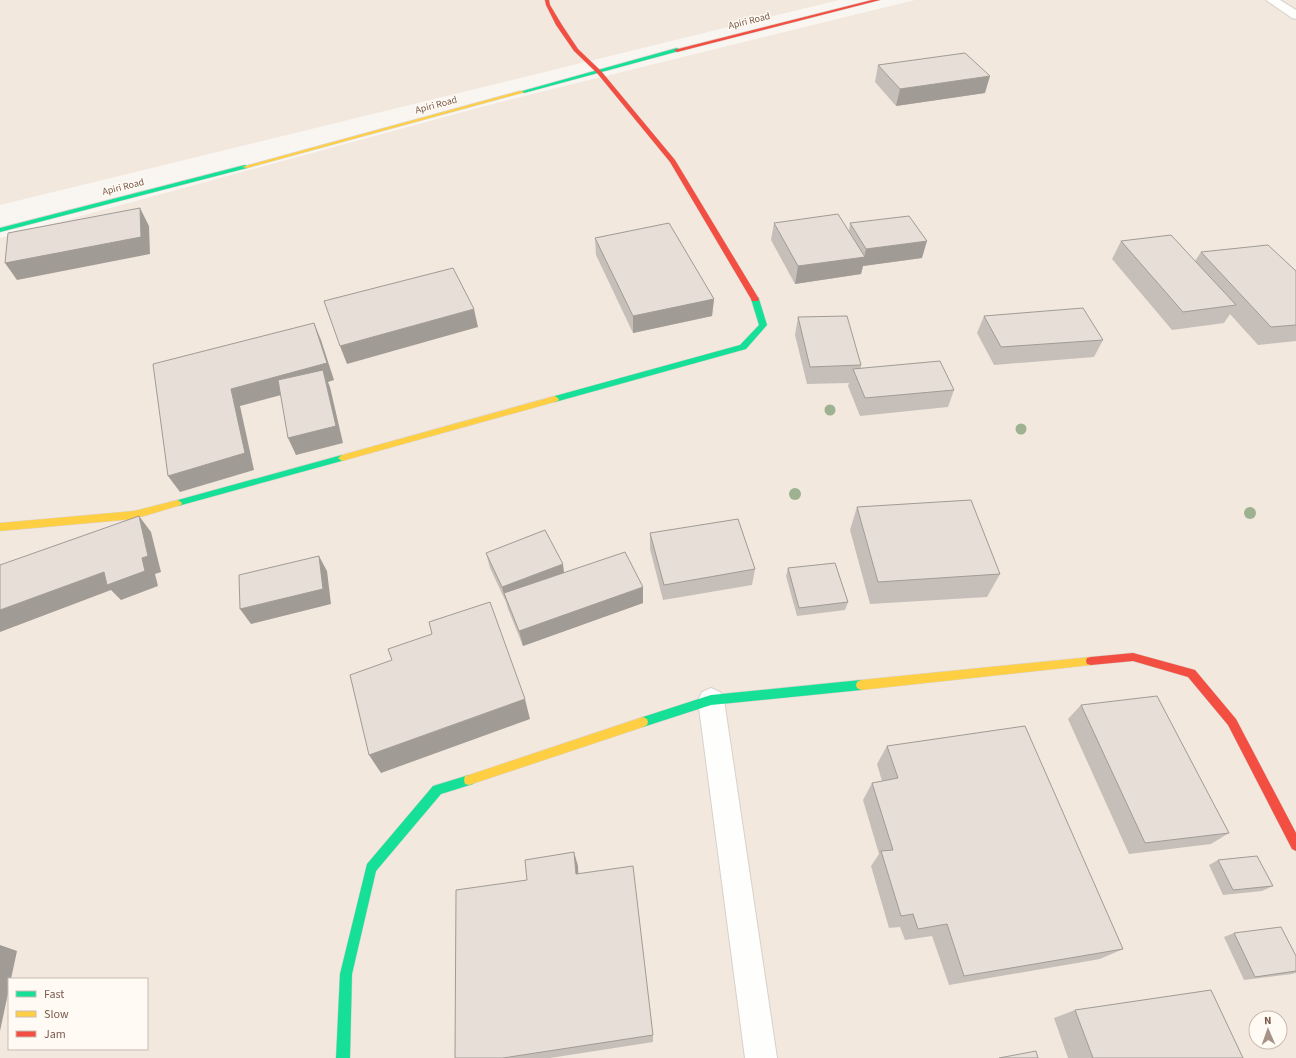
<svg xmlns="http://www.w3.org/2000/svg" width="1296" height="1058" font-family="'Source Sans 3',sans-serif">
<rect width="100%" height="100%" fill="#f9f5f0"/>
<g fill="#f2e8de" fill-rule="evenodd">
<polygon points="0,0 839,0 0,205"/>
<path d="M915,0H1296V1058H0V238L496,103ZM9,979H147V1049H9ZM1256,1018H1280V1042H1256Z"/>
</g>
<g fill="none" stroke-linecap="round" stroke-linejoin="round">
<g stroke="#d7d1cb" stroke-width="2">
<g id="street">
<polygon points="1266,0 1280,0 1296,10 1296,19 1292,18"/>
<polygon points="711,688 720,692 724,700 777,1058 745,1058 698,700 702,692"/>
</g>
</g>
<g stroke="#d9d2cb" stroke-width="1">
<g id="fast">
<polygon points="677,48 680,50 679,51 524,93 519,92"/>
<polygon points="245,165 248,167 247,168 0,232 0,228"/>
<polygon points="752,297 758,297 759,299 767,325 746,349 555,402 551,399 555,396 740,345 759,325 751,299"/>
<polygon points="342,455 346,458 345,460 178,506 174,503 178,500"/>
<polygon points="861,680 865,682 866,685 865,688 861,690 711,705 643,727 639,725 638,722 639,719 643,717 711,695"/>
<polygon points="469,775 473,776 474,780 473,784 441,794 376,871 352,974 350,1058 336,1058 340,974 367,864 433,786"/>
</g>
</g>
<g stroke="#d9d2cb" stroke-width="1">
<g id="slow">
<polygon points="520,91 525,92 247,168 242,167"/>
<polygon points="555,396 559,399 558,401 342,461 338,458 342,455"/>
<polygon points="178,500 182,503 181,505 134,519 0,531 0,523 134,511"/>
<polygon points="1091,657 1095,658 1096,661 1095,664 1091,665 861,690 857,688 856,685 857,682 861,680"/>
<polygon points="643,717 647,719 648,722 647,725 643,727 469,785 465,784 464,780 465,776 469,775"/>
</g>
</g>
<g stroke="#d9d2cb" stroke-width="1">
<g id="jam">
<polygon points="545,0 549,0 550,5 562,25 578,49 601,71 675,160 759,299 758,301 752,301 751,299 670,162 597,73 574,51 556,25 546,5"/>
<polygon points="872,0 880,0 677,52 674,50"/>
<polygon points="1133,653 1195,670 1236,719 1296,833 1296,851 1292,849 1228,725 1188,677 1133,661 1091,665 1087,664 1086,661 1087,658 1091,657"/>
</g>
</g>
<use href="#street" fill="#fefefd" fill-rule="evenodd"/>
<use href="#fast" fill="#16e098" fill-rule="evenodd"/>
<use href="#slow" fill="#ffcf43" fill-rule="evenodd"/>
<use href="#jam" fill="#f24e42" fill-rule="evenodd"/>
</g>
<g fill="#9eb190">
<circle cx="830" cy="410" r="5.5"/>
<circle cx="1021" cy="429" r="5.5"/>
<circle cx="795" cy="494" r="6"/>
<circle cx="1250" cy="513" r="6"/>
</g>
<g fill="#c6bfb9">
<polygon points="878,65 985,93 896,106 875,82"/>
<polygon points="774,223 849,231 850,223 922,258 863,266 861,274 795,284 771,240"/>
<polygon points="595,238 714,299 712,316 633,333 596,255"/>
<polygon points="1121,241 1195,261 1201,252 1296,271 1296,341 1258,345 1230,314 1224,323 1172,330 1112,259"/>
<polygon points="984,316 1103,340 1094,357 994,365 977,333"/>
<polygon points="798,317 861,365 861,368 954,390 948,407 860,416 848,386 849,383 807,384 795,335"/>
<polygon points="857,507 1000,574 987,597 870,604 850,530"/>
<polygon points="650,533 755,569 752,585 663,600 650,549"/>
<polygon points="486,553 564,573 643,603 523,646 508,609 506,602 490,568"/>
<polygon points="788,568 848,602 845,610 797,616 786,576"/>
<polygon points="1081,705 1229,833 1211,844 1129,854 1068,719"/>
<polygon points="887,746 1123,949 1100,959 949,985 932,936 905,940 900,927 889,928 871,866 879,854 863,800 872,783 882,781 877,764"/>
<polygon points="1218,860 1273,886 1262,891 1223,895 1209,865"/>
<polygon points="578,866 578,873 653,1035 653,1042 550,1058 455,1058 527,880"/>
<polygon points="1234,933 1296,956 1296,973 1292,974 1244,980 1224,937"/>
<polygon points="1075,1010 1243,1058 1068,1058 1054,1018"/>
</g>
<g fill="#a19b96">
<polygon points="990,76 985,93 896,106 900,89"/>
<polygon points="140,208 149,226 150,254 17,280 5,263"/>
<polygon points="927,241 922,258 863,266 861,274 795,284 798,266 864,257 866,249"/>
<polygon points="714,299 712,316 633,333 633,316"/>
<polygon points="474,309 478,327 347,364 340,346"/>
<polygon points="314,323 321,340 334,380 328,382 330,387 343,443 296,455 288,438 326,383 240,406 254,470 180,492 168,476 231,389"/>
<polygon points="139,516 151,532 161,572 155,574 158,586 121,600 111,590 0,632 0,610 142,558"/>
<polygon points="319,556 327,571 331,604 251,624 240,609"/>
<polygon points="563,564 565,580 504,593 506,602 502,587"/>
<polygon points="643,587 643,603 523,646 519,631"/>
<polygon points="525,699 530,719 381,773 369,755"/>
<polygon points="574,852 578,866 579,888 576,874"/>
<polygon points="0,945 17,951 11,979 9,979 9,989 0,1031"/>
</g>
<g fill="#e6ded7" stroke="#a19b96">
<polygon points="965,53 990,76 900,89 878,65"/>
<polygon points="140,208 141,237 5,263 8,233"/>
<polygon points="838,214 865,257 798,266 774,223"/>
<polygon points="909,216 927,241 866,249 850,223"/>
<polygon points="669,223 714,299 633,316 595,238"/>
<polygon points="1171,235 1236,305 1183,312 1121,241"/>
<polygon points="1268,245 1296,271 1296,325 1271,327 1201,252"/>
<polygon points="453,268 474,309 340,346 324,301"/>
<polygon points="1083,308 1103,340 1001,347 984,316"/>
<polygon points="847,316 861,365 810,367 798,317"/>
<polygon points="314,323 327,363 231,389 245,453 168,476 153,364"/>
<polygon points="940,361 954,390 865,398 853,369"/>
<polygon points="323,370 336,426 288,438 278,380"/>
<polygon points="971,500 1000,574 878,582 857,507"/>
<polygon points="139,516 148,556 142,558 145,571 107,585 104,572 0,610 0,565"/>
<polygon points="738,519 755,569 664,585 650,533"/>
<polygon points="545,530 563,564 502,587 486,553"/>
<polygon points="625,552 643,587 519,631 504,593"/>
<polygon points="319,556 323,589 240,609 239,575"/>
<polygon points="835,563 848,602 799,608 788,568"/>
<polygon points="490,602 525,699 369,755 350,675 392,660 388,649 432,634 429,622"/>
<polygon points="1157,696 1229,833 1145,843 1081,705"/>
<polygon points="1025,726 1123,949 964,976 947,924 918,929 913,914 901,916 881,851 893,850 872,783 898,778 887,746"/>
<polygon points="574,852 576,874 633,866 653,1035 503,1058 455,1058 456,890 527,880 525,860"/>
<polygon points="1257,856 1273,886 1233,890 1218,860"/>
<polygon points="1281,927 1296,956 1296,971 1255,977 1234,933"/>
<polygon points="1211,990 1243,1058 1093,1058 1075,1010"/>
<polygon points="1036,1051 1038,1058 999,1058"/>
</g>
<g text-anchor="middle" stroke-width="3" stroke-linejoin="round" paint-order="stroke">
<g font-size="10" fill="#7a5c4d" stroke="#fffaf3">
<text transform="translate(749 20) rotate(-14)" y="4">Apiri Road</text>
<text transform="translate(436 104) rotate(-15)" y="4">Apiri Road</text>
<text transform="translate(123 186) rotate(-14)" y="4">Apiri Road</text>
</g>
</g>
<rect x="8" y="978" width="140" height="72" fill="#fffaf3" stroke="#cabbb1"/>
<rect x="16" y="991" width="20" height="6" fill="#16e098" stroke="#cabbb1"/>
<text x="44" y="998" font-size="12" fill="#7a5c4d">Fast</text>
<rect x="16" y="1011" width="20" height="6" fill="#ffcf43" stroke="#cabbb1"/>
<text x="44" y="1018" font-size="12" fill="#7a5c4d">Slow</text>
<rect x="16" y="1031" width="20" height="6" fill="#f24e42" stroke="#cabbb1"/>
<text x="44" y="1038" font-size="12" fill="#7a5c4d">Jam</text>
<g transform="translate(1268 1030) rotate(358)"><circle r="19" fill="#fffaf3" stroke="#cabbb1"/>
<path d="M0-3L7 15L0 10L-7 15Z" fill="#a69286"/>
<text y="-6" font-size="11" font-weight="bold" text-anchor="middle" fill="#7a5c4d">N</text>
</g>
</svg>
